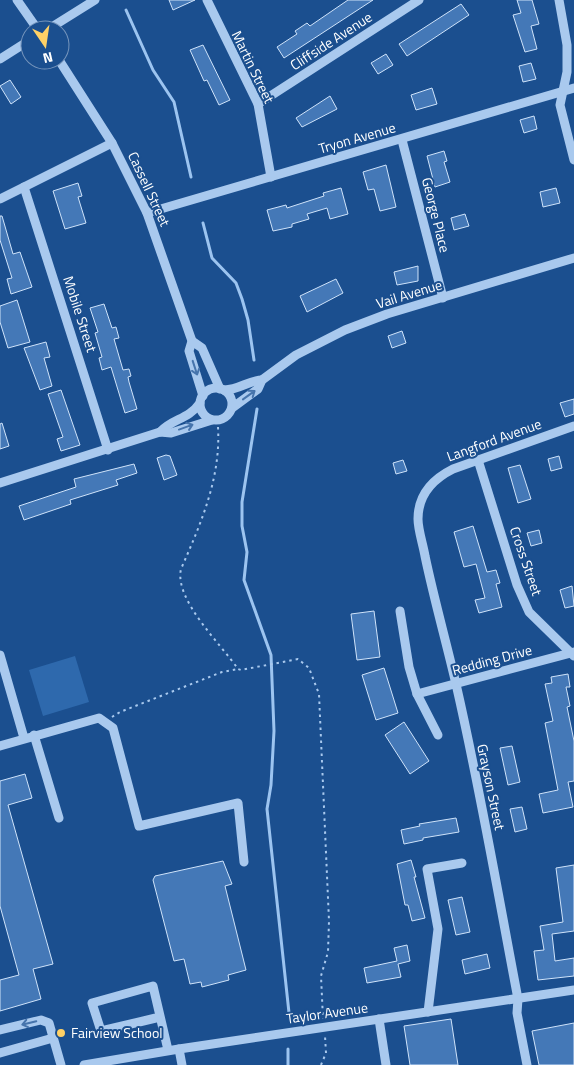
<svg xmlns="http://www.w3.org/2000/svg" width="574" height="1065" font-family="'Titillium Web',sans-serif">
<rect width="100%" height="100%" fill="#1b4f8f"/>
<polygon fill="#2e69ad" points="75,656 89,702 43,716 29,670"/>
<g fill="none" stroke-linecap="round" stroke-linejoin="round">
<g stroke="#9cc4f0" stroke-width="3">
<polyline points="126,10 153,70 174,102 191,177"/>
<polyline points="203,223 212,258 236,283 242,299 248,320 254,360"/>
<polyline points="257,409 242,502 242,526 247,552 244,580 271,655 274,731 271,785 267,809 290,1022"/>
<polyline points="288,1065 288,1049"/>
</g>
</g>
<g fill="#4478b7" stroke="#cfe3fa">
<polygon points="169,0 195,0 173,10"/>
<polygon points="348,0 373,0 284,58 277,47 297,34 295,31 307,23 310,26"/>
<polygon points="517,0 532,0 539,24 531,26 537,49 525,52 513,15 521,13"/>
<polygon points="461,4 469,15 407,56 399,44"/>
<polygon points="203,45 230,100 219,105 207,80 204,81 190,50"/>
<polygon points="386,54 393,65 378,74 371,63"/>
<polygon points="531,63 536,79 523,82 519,66"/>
<polygon points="10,80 21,97 11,104 0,86"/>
<polygon points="432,88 437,104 416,110 411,95"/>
<polygon points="330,96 337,109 302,127 296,118"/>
<polygon points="534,116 537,129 524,133 520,120"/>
<polygon points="444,151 447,161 444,162 450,182 435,187 427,156"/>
<polygon points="386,165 396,207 380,211 374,189 368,190 363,172"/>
<polygon points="78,183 82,196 78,197 86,223 65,229 53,191"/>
<polygon points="341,188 348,214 330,219 327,208 307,214 309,219 292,224 292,227 273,231 267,210 286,205 287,208 324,196 323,193"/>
<polygon points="556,188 560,203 543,207 540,192"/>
<polygon points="465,214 469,226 454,230 451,218"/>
<polygon points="0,216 2,216 13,254 20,252 32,287 11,294 7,279 12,278 0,240"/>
<polygon points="418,266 418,281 397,285 394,272"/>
<polygon points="336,279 343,293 307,312 300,296"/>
<polygon points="17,300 30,342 8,348 0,322 0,306"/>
<polygon points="104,304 112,328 116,327 119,338 114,339 123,370 129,369 131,376 128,377 129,382 137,409 125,413 111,367 102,370 99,358 102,357 95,333 98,332 90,308"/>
<polygon points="402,331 406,343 392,348 388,336"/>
<polygon points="46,342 50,357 44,358 52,386 40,390 24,348"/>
<polygon points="61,390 80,445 61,451 57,439 63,437 48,394"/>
<polygon points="574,399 574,414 565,417 560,403"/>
<polygon points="2,423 9,446 0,449 0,424"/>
<polygon points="166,455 170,456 177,475 164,480 157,458"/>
<polygon points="559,456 562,468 551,471 548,459"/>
<polygon points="403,460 407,471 396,474 393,463"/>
<polygon points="134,464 137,473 116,480 118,485 70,500 71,504 24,520 19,506 76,487 74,479"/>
<polygon points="520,465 531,499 518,503 508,468"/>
<polygon points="473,526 487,572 496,570 500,583 496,584 502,607 479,613 475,600 485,598 476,564 464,567 454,532"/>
<polygon points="539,530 542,543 531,546 527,533"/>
<polygon points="572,586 574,606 565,608 560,590"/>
<polygon points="374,611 380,657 357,660 351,614"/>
<polygon points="384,668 398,713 376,720 362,675"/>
<polygon points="568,674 570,687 566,687 570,706 567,707 574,741 574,781 568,782 573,807 543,813 539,794 558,790 545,723 553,721 545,684 552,683 551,677"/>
<polygon points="404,722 429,761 410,774 385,735"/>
<polygon points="512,746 520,782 508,785 500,748"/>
<polygon points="25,774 32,798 8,805 53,964 33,969 41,999 0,1011 0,980 19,975 0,906 0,781"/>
<polygon points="522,807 527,829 515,832 510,809"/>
<polygon points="456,818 459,832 423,838 423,840 404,844 401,830 420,826 419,824"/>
<polygon points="411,860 416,877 414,877 425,918 412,921 408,905 405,905 397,864"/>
<polygon points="223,861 232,884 225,886 246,970 228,975 229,980 202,987 201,982 190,984 184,959 174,961 153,880 155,876"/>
<polygon points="574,865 574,931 552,934 555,961 574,958 574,976 538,980 534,951 544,950 540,926 563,922 556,868"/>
<polygon points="462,897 470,932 456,935 448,900"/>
<polygon points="407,945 410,961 398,964 401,977 367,983 364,968 397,961 394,948"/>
<polygon points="487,954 490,968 465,974 462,960"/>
<polygon points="451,1019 458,1065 410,1065 404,1026"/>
<polygon points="574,1023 574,1065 539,1065 532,1031"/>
</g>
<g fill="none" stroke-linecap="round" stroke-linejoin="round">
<g stroke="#a9c9ee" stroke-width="2" stroke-dasharray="2.5 4" stroke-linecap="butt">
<path d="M218,427C221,478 201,523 181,569C174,600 221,644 238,669L241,670L298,659L309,668L319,694L329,921L328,952L321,976L323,1019"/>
<polyline points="112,717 120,712 222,672 238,669"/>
<polyline points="321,1065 326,1053 325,1036"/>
</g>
<g stroke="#a9c9ee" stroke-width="9">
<polyline points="17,0 38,30"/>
<polyline points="207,0 258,104 271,177"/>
<polyline points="559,0 567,45 567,72 560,105 574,160"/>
<polyline points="47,30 95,0"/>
<polyline points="0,59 30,40"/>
<polyline points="59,60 112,143 147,213 192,341 189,351 203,396"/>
<polyline points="258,104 419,0"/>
<polyline points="402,140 443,298"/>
<polyline points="24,187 108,450"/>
<polyline points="0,199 112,143"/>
<polyline points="147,213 574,88"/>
<polyline points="192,341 202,348 220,389"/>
<circle cx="216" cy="404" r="16"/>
<path d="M224,390C239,390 249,380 262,380"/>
<polyline points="232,408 258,389 262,380 296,355 345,330 387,314 574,258"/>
<path d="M160,432C173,418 188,420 200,403"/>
<polyline points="478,460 517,585 529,612 574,656"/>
<polyline points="0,483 160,432 171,433 212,420"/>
<polyline points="400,611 409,667 417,694 438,735"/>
<polyline points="0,655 24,738"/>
<polyline points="417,694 574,652"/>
<polyline points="34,735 59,818"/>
<polyline points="0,746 99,718 113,728 139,826 238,803 244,862"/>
<polyline points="428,1012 438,929 427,869 462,863"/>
<polyline points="160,1017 101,1031 92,1003 153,986 168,1050"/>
<polyline points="379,1019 386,1065"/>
<polyline points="0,1030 41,1020 49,1023 61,1065"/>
<polyline points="179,1049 182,1065"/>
<polyline points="0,1053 53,1038"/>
<polyline points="84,1065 179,1049 574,990"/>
<path d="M527,1065L517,1013L518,999C498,894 480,788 456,684C446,641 434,599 425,556C423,544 418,530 418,519C418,495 433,479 453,469L574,426"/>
</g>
</g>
<defs><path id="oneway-shaft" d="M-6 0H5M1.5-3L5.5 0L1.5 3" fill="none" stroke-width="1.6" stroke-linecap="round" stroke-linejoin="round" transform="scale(1.25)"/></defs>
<g stroke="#4674ac">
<use href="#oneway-shaft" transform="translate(195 368) rotate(72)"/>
<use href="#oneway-shaft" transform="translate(249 395) rotate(-36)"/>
<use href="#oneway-shaft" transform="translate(186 427) rotate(-20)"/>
<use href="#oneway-shaft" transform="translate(29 1023) rotate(166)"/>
</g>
<circle fill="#ffd166" stroke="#1b4f8f" stroke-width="2" cx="61" cy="1033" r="5"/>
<g text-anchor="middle" stroke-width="4" stroke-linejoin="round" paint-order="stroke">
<g font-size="14" fill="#fff" stroke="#1b4f8f">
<text transform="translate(331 41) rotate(-33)" y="5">Cliffside Avenue</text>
<text transform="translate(253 67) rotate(64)" y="5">Martin Street</text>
<text transform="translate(357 138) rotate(-16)" y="5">Tryon Avenue</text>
<text transform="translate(149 189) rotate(65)" y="5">Cassell Street</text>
<text transform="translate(436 215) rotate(76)" y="5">George Place</text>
<text transform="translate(409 294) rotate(-17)" y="5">Vail Avenue</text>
<text transform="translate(80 314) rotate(72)" y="5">Mobile Street</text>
<text transform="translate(494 440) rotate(-20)" y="5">Langford Avenue</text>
<text transform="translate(526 561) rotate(71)" y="5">Cross Street</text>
<text transform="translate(492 660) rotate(-15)" y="5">Redding Drive</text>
<text transform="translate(491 787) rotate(78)" y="5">Grayson Street</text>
<text transform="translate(327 1013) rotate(-8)" y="5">Taylor Avenue</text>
</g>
<g font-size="14" fill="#fff" stroke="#1b4f8f" text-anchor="start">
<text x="71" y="1038">Fairview School</text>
</g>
</g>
<g transform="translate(45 45) rotate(167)"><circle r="24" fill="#1b4f8f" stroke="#7695bc"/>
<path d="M0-4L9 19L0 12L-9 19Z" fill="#ffd166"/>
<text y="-8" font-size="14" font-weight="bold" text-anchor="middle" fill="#ffffff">N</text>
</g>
</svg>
